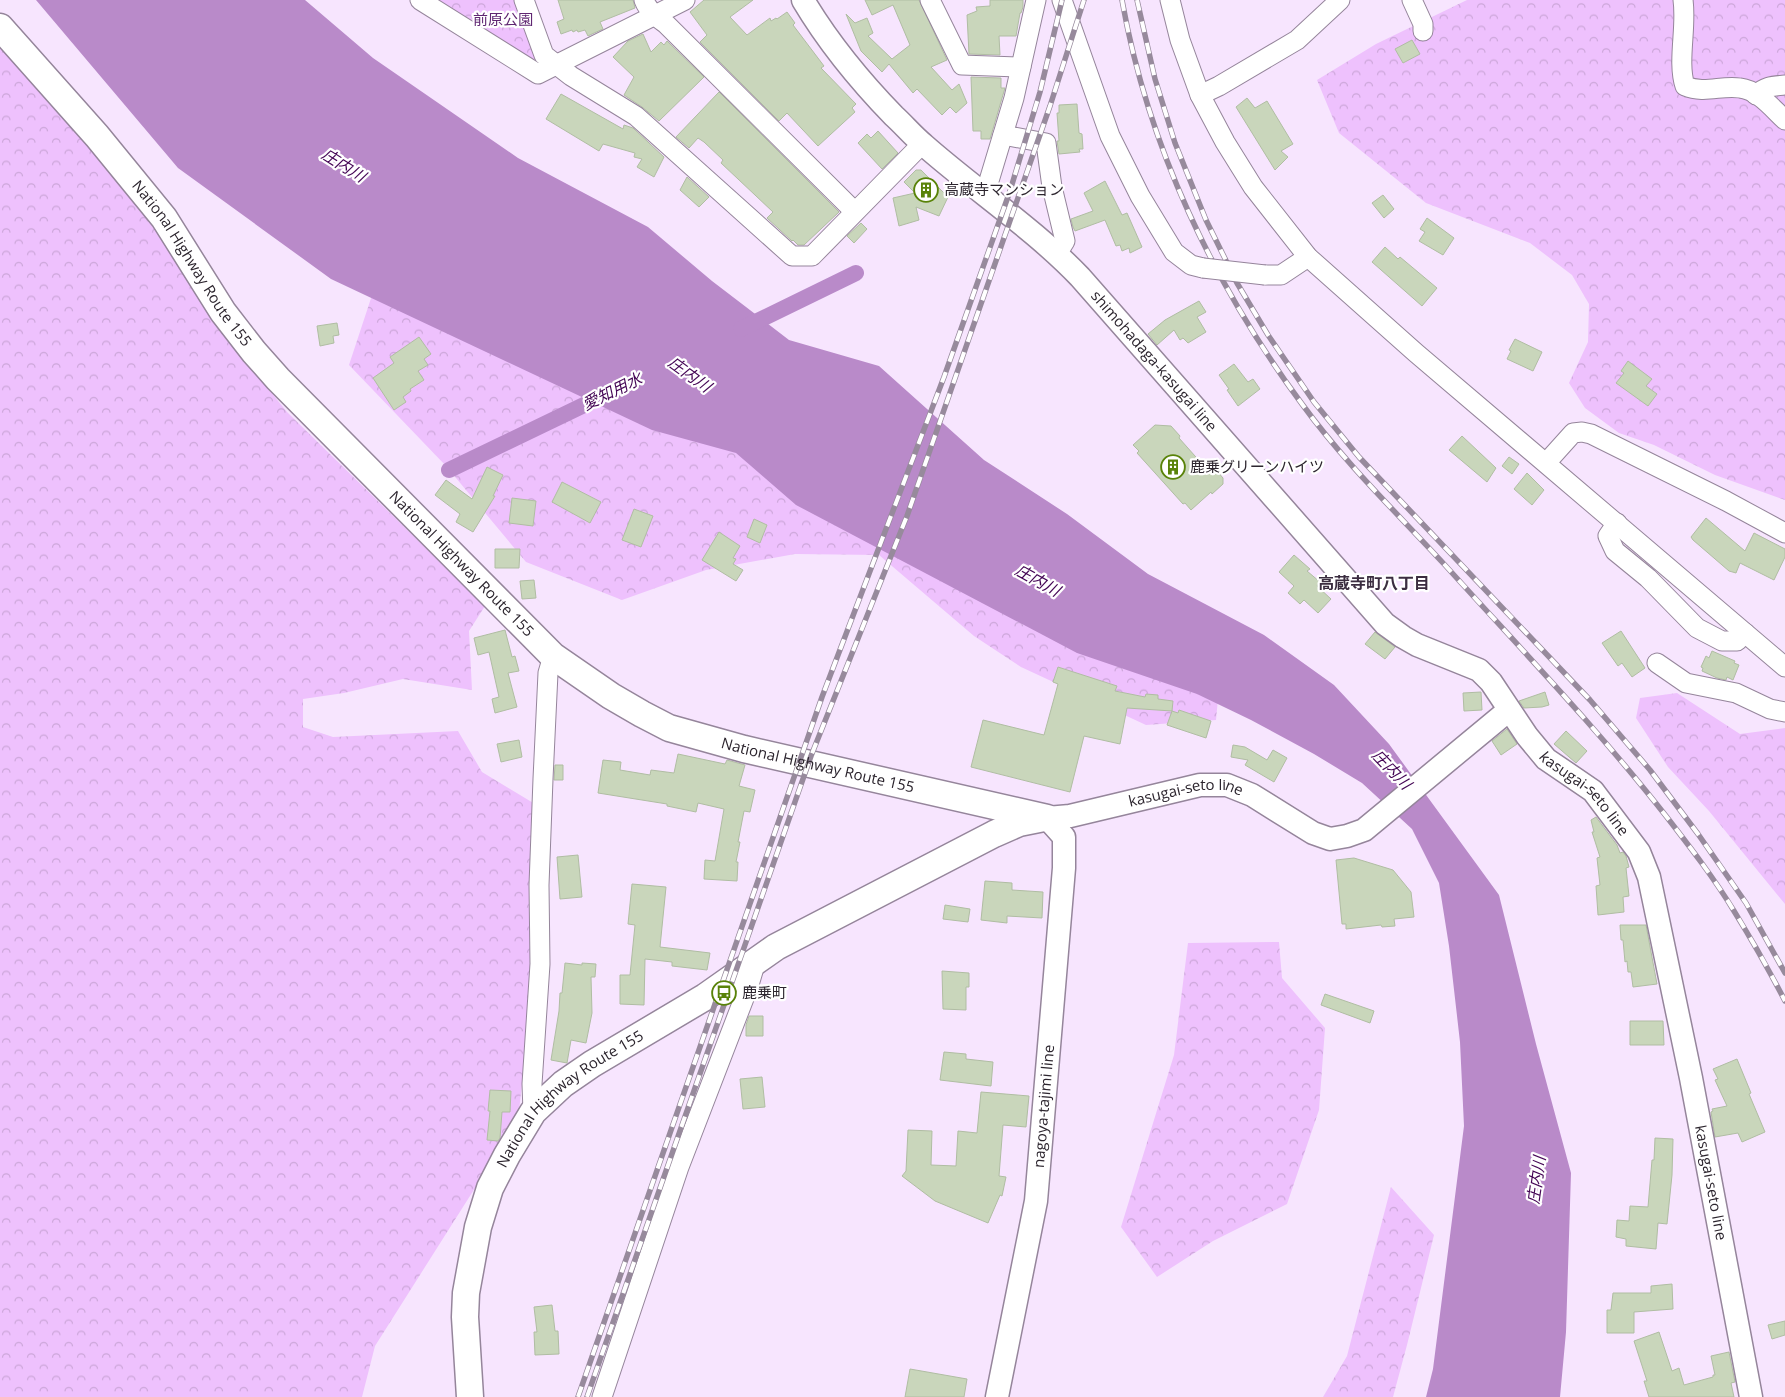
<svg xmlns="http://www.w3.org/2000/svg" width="1785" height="1397" font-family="'Open Sans','Noto Sans JP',sans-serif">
<defs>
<pattern id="forest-crowns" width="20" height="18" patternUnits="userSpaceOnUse" patternTransform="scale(1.25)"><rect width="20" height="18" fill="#eec1fd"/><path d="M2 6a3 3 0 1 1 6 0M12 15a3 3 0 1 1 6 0" fill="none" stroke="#cca6d9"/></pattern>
</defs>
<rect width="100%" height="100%" fill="#f7e5fe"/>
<g fill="url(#forest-crowns)">
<polygon points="433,0 516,0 536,57 532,62"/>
<polygon points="1467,0 1785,0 1785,500 1715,475 1654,445 1619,433 1585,408 1569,383 1588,342 1589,304 1572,275 1530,243 1426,203 1339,133 1317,80 1376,44"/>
<polygon points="0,47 71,118 132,196 236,349 287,412 485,606 469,631 472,690 403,679 344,693 303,699 303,727 333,737 458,731 482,772 535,804 536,958 518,1120 375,1346 362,1397 0,1397"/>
<polygon points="378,277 1220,678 1216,720 1146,725 1021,667 974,636 879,555 795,554 706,570 622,600 526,562 446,466 349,365"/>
<polygon points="1677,693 1740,734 1785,728 1785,904 1709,811 1668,767 1636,718 1640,698"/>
<polygon points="1279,942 1282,978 1325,1028 1319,1110 1287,1204 1213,1241 1157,1277 1121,1227 1174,1055 1188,943"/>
<polygon points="1391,1187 1434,1235 1407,1345 1393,1397 1323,1397 1347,1356"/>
</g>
<polygon fill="#b98ac9" points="36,0 305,0 373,58 518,158 648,227 712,281 789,340 879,366 984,460 1067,514 1148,574 1264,635 1334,685 1389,744 1499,895 1536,1044 1571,1173 1566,1332 1560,1397 1426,1397 1433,1369 1464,1126 1460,1042 1449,946 1439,883 1412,829 1362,783 1314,754 1251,720 1197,694 1077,653 796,505 736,453 652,430 331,279 178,168"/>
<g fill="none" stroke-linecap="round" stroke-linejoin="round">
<g stroke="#b98ac9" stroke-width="16">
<polyline points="741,329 856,273"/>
<polyline points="449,470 611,392"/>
</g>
</g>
<g fill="#c9d6bb" stroke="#b0bda3">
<polygon points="558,0 633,0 635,8 600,22 603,29 592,34 588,36 585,30 578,32 577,30 573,32 572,30 561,34 557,22 564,19"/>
<polygon points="704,0 753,0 730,17 747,35 770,18 771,21 776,18 777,19 787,12 795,23 793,25 824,66 821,68 856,104 852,108 855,112 818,146 787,113 779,121 700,42 707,35 690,12"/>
<polygon points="865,0 919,0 947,60 931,67 952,90 959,84 967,103 956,113 950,107 942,115 917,89 913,93 889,64 882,72 861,51 846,14 855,23 867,18 873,33 868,36 892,59 910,45 893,5 872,15"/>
<polygon points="990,0 1023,0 1023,7 1021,13 1020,13 1016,36 999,36 1000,55 969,54 967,15 977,11 976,7 990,6"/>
<polygon points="643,34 651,52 661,42 664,45 667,41 704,77 659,121 642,107 624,95 634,77 613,57 628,41"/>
<polygon points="1412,40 1420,54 1403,63 1395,49"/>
<polygon points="971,77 1001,78 1001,88 1005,88 990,139 981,139 981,131 973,131"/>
<polygon points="719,92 839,212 804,245 798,245 793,240 792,241 767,218 773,212 721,163 723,160 704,142 698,138 689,148 676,137"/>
<polygon points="561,94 623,129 624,125 633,128 664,157 654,177 637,167 642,159 634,157 635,153 603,144 599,151 546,119"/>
<polygon points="1247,98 1255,108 1267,101 1293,144 1281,151 1288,157 1275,170 1236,107"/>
<polygon points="1077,104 1079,133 1082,134 1083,149 1079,149 1080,152 1059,154 1057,141 1059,141 1057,113 1059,113 1059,105"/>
<polygon points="878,131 898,153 882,169 858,143 867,134 871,138"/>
<polygon points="916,170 921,170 948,197 939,216 916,207 919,220 899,226 893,198 915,193 904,182"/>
<polygon points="687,177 709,197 699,207 680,190"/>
<polygon points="1105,181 1122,215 1127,213 1142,247 1130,253 1129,248 1122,251 1120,245 1116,246 1105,220 1075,231 1073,227 1071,219 1093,211 1084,193"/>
<polygon points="1383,195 1394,209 1384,218 1372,203"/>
<polygon points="1427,218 1454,238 1443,255 1419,241 1425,232 1420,229"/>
<polygon points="861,223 867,229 854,243 847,236"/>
<polygon points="1385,247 1398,259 1400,257 1437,288 1422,306 1372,262"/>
<polygon points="1199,301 1206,312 1197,317 1206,332 1188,343 1183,338 1180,340 1174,330 1157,345 1148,334 1165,320"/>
<polygon points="337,323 339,335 333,336 334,343 320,346 317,326"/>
<polygon points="419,337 431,354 424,359 428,365 418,371 424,380 410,389 411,391 403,397 406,402 394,410 373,378 394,363 390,357"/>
<polygon points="1515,339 1542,352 1533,371 1507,359 1511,351 1509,350"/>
<polygon points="1628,361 1652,379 1646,386 1657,394 1648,406 1616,383 1624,373 1621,371"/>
<polygon points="1234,364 1248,382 1253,379 1260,389 1238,406 1227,390 1229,389 1219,375"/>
<polygon points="1155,425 1171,426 1180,436 1179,438 1203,465 1208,461 1223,478 1223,484 1212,494 1211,492 1191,510 1185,503 1183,504 1137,453 1139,451 1133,445"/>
<polygon points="1462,436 1496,468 1487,482 1449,450"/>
<polygon points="1509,457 1519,464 1512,474 1502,466"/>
<polygon points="487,467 503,475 493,496 495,496 473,532 456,522 460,514 435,495 446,480 472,499"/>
<polygon points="1527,473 1544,490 1532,505 1514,489"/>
<polygon points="562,482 601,502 590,523 552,502"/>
<polygon points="512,498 536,501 533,526 509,523"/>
<polygon points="634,509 653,516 641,547 622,540"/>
<polygon points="1706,518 1745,551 1754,533 1785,549 1785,557 1774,580 1740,563 1736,573 1729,571 1693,540 1691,537"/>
<polygon points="754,519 767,525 760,543 747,537"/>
<polygon points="719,532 740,546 733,558 736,559 733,564 743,570 736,581 702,560"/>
<polygon points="495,549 520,549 519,568 495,568"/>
<polygon points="1294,555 1310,569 1307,571 1320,582 1317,586 1331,599 1318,613 1304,600 1300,604 1288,593 1294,586 1279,572"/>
<polygon points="534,580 536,598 522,599 520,581"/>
<polygon points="505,630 512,657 515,656 519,671 508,673 517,707 495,713 492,699 499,697 489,652 478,655 474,638"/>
<polygon points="1621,631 1645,668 1632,677 1622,663 1618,666 1602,643"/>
<polygon points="1375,632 1395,647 1385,659 1365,644"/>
<polygon points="1712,651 1735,661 1734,663 1739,665 1733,680 1727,677 1726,680 1717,678 1702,671 1703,668 1701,667 1706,656 1709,658"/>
<polygon points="1058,667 1117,686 1115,691 1145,697 1146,694 1158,695 1158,699 1173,701 1172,711 1127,708 1120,744 1084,736 1070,792 971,767 983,720 1044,735 1058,684 1053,682"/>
<polygon points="1481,692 1482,710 1464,711 1463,693"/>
<polygon points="1545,692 1549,705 1542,707 1524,708 1519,701"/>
<polygon points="1179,710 1211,721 1206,738 1167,725 1172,711 1178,713"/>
<polygon points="1507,729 1517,744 1501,755 1492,741"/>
<polygon points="1566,731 1587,751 1576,763 1554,744"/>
<polygon points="519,740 522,757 501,762 497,744"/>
<polygon points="1233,745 1245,747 1267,760 1273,750 1287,758 1274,782 1245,765 1248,760 1231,757"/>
<polygon points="678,754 725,764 727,760 745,765 739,786 755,790 750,812 744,811 738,842 740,842 736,862 738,862 737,881 704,879 705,860 715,861 724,809 698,803 696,812 667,806 667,804 598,793 603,760 621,762 620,770 650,775 651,770 674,773"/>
<polygon points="555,765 563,765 563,780 554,780"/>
<polygon points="1596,817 1617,845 1620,853 1623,852 1626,856 1629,867 1626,868 1629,896 1623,897 1624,912 1598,915 1596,886 1600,885 1597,858 1600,857 1592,832 1594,832 1591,820"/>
<polygon points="578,855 582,897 560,899 557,857"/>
<polygon points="1354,858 1393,870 1411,892 1414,917 1394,919 1395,926 1382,927 1381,925 1346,929 1346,924 1342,924 1336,860"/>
<polygon points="985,881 1012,883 1012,890 1043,892 1042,918 1007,916 1007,923 981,920"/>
<polygon points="632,884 666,887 660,947 710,953 707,970 672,966 672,962 645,959 644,1005 620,1004 620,975 630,975 635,925 628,924"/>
<polygon points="945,905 970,909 968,922 943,919"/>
<polygon points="1620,925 1646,925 1657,984 1633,987 1631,972 1628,972 1627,961 1625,962 1623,940 1621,940"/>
<polygon points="565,963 582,965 582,963 596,964 595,977 591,977 592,1013 586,1043 571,1040 567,1063 551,1060 559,1011 560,993 562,993"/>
<polygon points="942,971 969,973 969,987 966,987 966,1010 943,1009"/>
<polygon points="1325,994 1374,1011 1370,1023 1321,1005"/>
<polygon points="749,1016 763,1016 763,1036 746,1036 746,1025"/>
<polygon points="1630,1021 1663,1021 1664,1045 1630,1045"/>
<polygon points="944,1052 966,1054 966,1059 993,1062 991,1086 940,1080"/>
<polygon points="1737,1059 1751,1093 1749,1094 1765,1132 1742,1142 1738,1133 1715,1137 1711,1112 1713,1111 1712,1109 1727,1106 1715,1080 1718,1079 1713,1069"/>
<polygon points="762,1077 765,1107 743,1109 740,1079"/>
<polygon points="490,1090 511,1091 510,1112 502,1112 500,1138 498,1141 487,1140 490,1111 488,1111"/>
<polygon points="981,1092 1029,1096 1026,1127 1003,1125 999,1176 1006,1177 1002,1196 1000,1195 988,1223 935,1201 902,1176 906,1171 908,1130 932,1131 931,1165 956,1166 958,1131 977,1133"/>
<polygon points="1655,1138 1673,1139 1672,1175 1667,1224 1658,1223 1656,1249 1626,1246 1626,1239 1616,1237 1617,1220 1629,1221 1630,1206 1648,1207 1652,1160 1654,1160"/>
<polygon points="1672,1284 1673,1309 1634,1312 1634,1333 1607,1333 1607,1310 1611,1310 1613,1293 1651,1293 1651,1286"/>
<polygon points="552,1305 555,1331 558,1331 559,1354 535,1355 534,1332 537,1332 534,1307"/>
<polygon points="1785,1321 1785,1335 1772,1339 1768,1325"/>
<polygon points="1659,1332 1672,1371 1679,1368 1684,1385 1713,1377 1713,1375 1715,1375 1711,1356 1729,1352 1735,1382 1731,1383 1734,1397 1649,1397 1644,1381 1647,1381 1634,1341"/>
<polygon points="910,1369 967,1379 964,1397 905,1397"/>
</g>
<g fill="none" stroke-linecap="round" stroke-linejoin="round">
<g stroke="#95859b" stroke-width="21">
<g id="minor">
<polyline points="420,0 538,74 685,0"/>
<polyline points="524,0 544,55 571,76 636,116 792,256 812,256 922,144"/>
<path d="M644,0C648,11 658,18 666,24L854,211"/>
<polyline points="930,0 962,65 1021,67"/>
<polyline points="1062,0 1110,136 1140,196 1174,252 1191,265 1203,268"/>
<polyline points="1170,0 1180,40 1200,95 1225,142 1253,187 1308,257 1416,353 1785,667"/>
<polyline points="1412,0 1423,24 1423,31"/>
<path d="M1683,0C1687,27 1677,62 1685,86C1705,94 1721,85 1740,88C1758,90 1772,108 1785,120"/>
<polyline points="1200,95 1219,86 1297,40 1340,0"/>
<path d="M1756,95C1765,86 1773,86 1785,85"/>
<polyline points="1003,135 1046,143 1052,187 1065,241 1057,254"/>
<polyline points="985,194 1014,98 1036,0"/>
<polyline points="1265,275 1281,275 1308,257"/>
<polyline points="1546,463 1573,433 1582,432 1591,434 1726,501 1785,533"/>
<polyline points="1617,523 1608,536 1615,551 1648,578 1697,628 1722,641 1737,641 1745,633"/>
<polyline points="1657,663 1686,683 1736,693 1770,709 1785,712"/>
<polyline points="533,1112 532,1084 540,964 539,885 543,779 548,673 553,656"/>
<polyline points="602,1397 679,1167 748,988 756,961"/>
</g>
</g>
<g stroke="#95859b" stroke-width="25">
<g id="major">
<path id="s1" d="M803,0C828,42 860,81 894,116C904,125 913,136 924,145C975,190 1033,228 1080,277L1385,624L1403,637L1417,645L1479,670L1491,682L1527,736L1546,759L1593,791L1639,852L1649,877L1691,1078L1751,1397"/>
<path id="s2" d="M1047,818L1070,816L1200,785H1227L1252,795L1313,833L1330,839L1347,836L1364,830L1509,710"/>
<path id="s3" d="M997,1397L1036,1201L1064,868V837L1047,818"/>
</g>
</g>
<g stroke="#95859b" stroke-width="29">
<g id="highway">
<path id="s4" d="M0,27L97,136L164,218L223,312L254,352L278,379L553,656L611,696L642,714L669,728L744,749L1047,818"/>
<path id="s5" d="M470,1397L465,1317L466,1293L478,1227L490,1188L507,1155L533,1112L563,1084L592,1064L705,997L776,947L994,834L1019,823L1044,818"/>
</g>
</g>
<use href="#minor" stroke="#fff" stroke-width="19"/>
<use href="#major" stroke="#fff" stroke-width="22"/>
<use href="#highway" stroke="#fff" stroke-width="26"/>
<g stroke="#978a9c" stroke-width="5.5">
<g id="rail">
<path d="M1122,0C1148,147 1214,285 1302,404C1344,462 1396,512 1444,564C1519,647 1597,728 1666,816C1690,847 1714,878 1734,911C1752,940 1769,970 1785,1001"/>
<polyline points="1137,0 1155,79 1175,143 1206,220 1237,283 1268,335 1314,402 1359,457 1590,700 1650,770 1698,834 1746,903 1785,973"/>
<polyline points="578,1397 822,697 944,377 1010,191 1040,92 1062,0"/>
<polyline points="587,1397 811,756 907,516 1050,106 1084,0"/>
</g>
</g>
<use href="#rail" stroke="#fff" stroke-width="4" stroke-dasharray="11" stroke-linecap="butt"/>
<g stroke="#95859b" stroke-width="21" stroke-linecap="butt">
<polyline id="minor-bridge" points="1203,268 1265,275"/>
</g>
<use href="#minor-bridge" stroke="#fff" stroke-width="19"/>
</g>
<defs>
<g id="building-ring" transform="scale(1.25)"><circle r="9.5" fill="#fff" stroke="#598309" stroke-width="1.5"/><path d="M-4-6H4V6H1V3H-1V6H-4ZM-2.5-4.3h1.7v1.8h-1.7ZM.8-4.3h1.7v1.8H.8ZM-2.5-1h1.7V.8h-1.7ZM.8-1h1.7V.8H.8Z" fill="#598309"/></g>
<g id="bus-ring" transform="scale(1.25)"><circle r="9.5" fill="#fff" stroke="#598309" stroke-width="1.5"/><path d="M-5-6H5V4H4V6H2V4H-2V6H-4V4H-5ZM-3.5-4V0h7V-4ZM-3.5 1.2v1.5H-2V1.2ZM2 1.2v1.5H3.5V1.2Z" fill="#598309"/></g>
</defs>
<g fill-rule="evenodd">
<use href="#building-ring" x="926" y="190"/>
<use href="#building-ring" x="1173" y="467"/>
<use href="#bus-ring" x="724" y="993"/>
</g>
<g text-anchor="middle" stroke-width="4.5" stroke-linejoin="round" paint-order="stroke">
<g font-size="15" fill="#602772" stroke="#fff">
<text x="503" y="25">前原公園</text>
</g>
<g font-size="15" fill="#2c252e" stroke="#fff" text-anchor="start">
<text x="944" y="195">高蔵寺マンション</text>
<text x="1190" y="472">鹿乗グリーンハイツ</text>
<text x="742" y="998">鹿乗町</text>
</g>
<g font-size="15" fill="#2c252e" stroke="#fff">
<text dy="5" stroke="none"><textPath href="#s4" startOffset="305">National Highway Route 155</textPath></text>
<text dy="5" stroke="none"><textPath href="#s1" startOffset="506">shimohadaga-kasugai line</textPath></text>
<text dy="5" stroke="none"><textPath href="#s4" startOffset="710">National Highway Route 155</textPath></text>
<text dy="5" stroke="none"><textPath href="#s4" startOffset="1130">National Highway Route 155</textPath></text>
<text dy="5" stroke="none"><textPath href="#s1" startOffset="1125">kasugai-seto line</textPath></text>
<text dy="5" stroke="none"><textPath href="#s2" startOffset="142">kasugai-seto line</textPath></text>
<text dy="5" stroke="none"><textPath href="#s5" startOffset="335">National Highway Route 155</textPath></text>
<text dy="5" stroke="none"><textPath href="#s3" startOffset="295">nagoya-tajimi line</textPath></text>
<text dy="5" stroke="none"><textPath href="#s1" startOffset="1545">kasugai-seto line</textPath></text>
</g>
<g font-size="16" font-style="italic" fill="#430454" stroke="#fff">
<text transform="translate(344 165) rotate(32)" y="6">庄内川</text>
<text transform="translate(690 374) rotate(36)" y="6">庄内川</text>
<text transform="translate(612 391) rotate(-26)" y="6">愛知用水</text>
<text transform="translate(1038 580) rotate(29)" y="6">庄内川</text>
<text transform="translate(1392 769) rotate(46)" y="6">庄内川</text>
<text transform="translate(1536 1180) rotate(-82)" y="6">庄内川</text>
</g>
<g font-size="16" font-weight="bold" fill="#3b2d40" stroke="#fff">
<text x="1374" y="589">高蔵寺町八丁目</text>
</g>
</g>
</svg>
